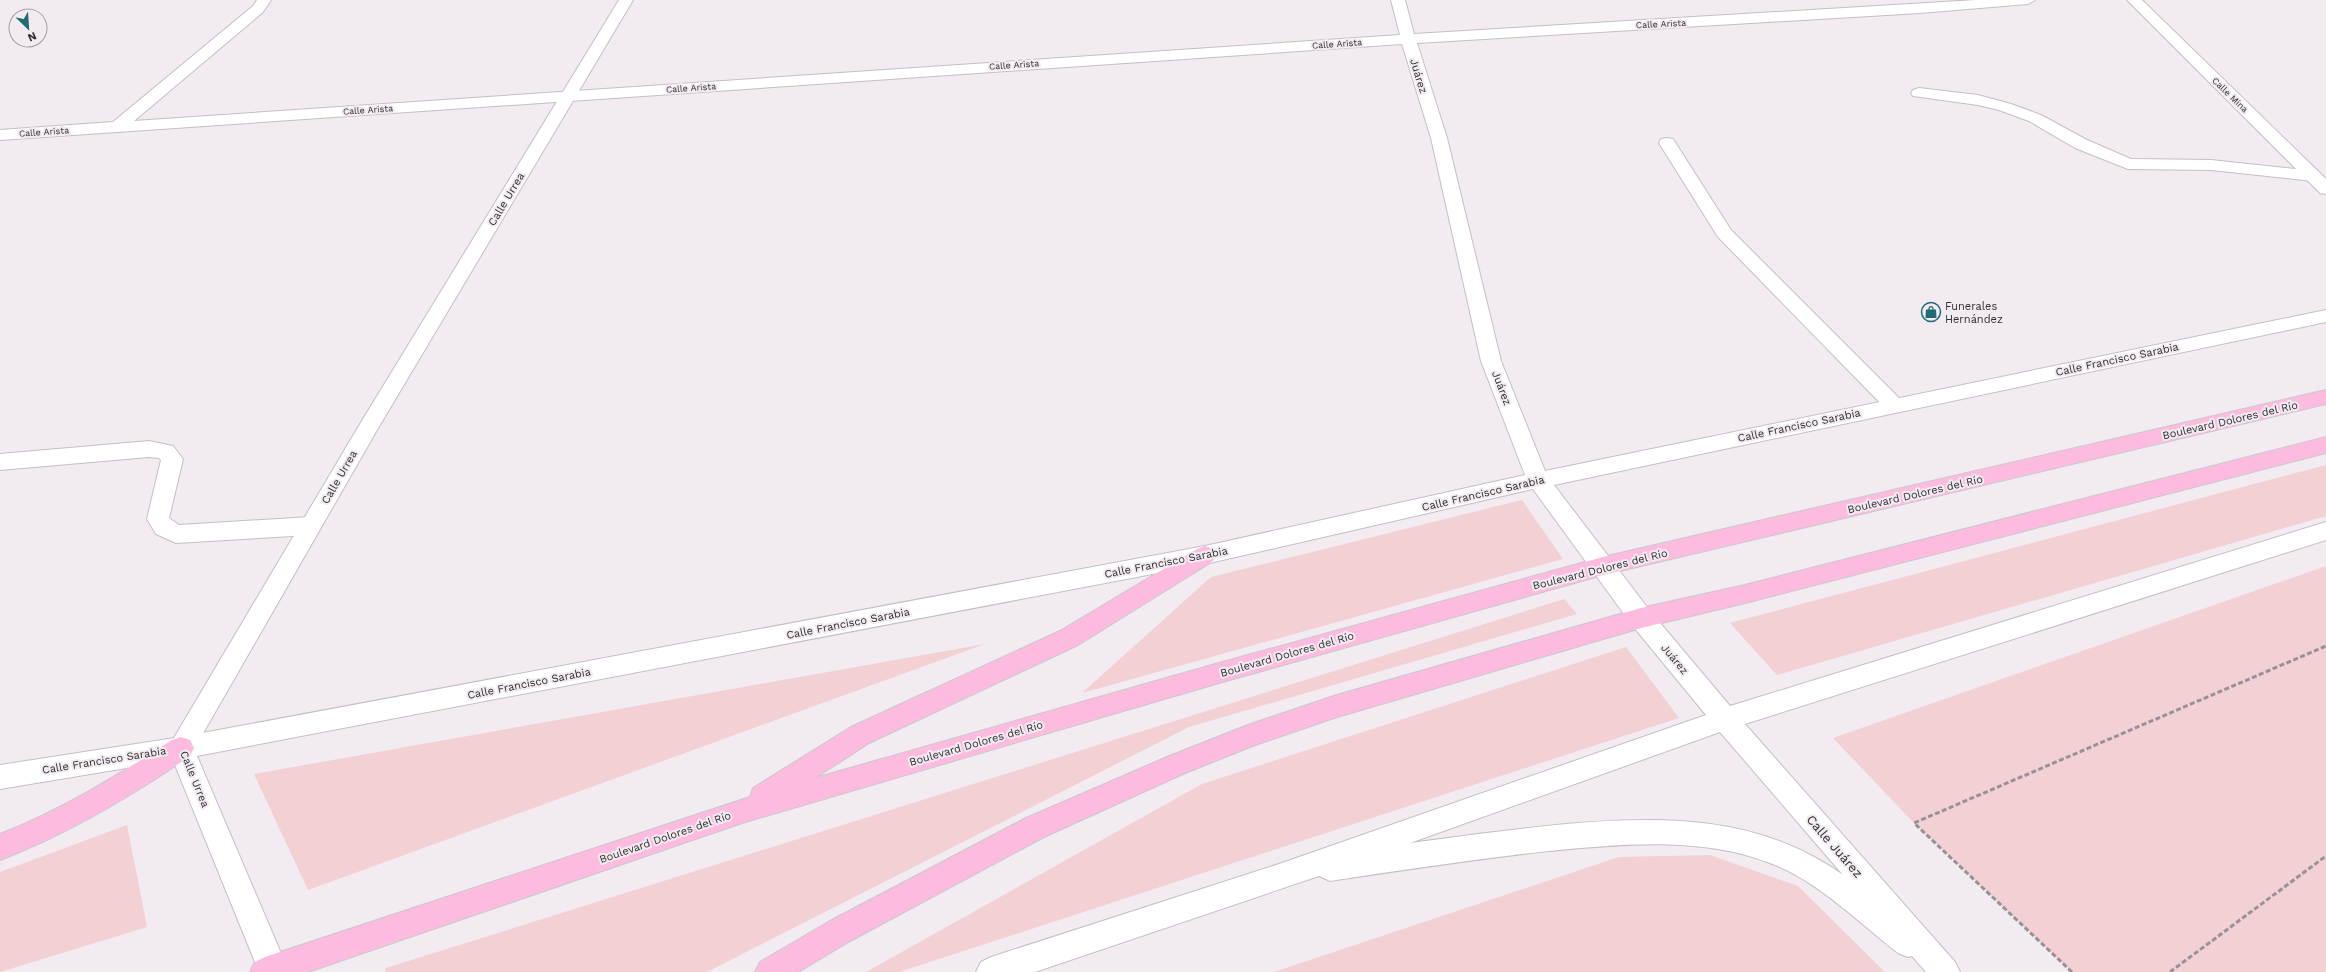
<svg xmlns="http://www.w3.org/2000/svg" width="2326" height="972" font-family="'Work Sans',sans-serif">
<rect width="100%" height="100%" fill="#f2ebf2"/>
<g fill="#f2d0d3">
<polygon points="2326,465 2326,516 1777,675 1730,623"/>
<polygon points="1522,500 1563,559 1082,693 1211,577"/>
<polygon points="2326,566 2326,972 2072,972 1914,823 1833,738"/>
<polygon points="1564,599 1577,614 1189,727 707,972 385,972 386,968"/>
<polygon points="985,644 308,890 254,774"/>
<polygon points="1626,647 1679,718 899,972 866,972 1202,784"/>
<polygon points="127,825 147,927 0,972 0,872"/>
<polygon points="1710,855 1798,886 1885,972 1274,972 1619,857"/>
</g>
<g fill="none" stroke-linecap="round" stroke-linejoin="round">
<g stroke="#c5bfc5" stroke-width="2">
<g id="lane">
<polygon points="1919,88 1978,95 2011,104 2041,115 2087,140 2131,159 2211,160 2313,171 2319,172 2322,176 2319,180 2313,181 2211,170 2128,169 2075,148 2029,121 1999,110 1978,105 1913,96 1911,93 1913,90"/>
<polygon points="1667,138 1673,139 1731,230 1901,400 1904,405 1901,410 1894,412 1887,410 1718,237 1659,143 1661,139"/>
<polygon points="149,441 173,446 183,459 169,518 179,525 310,517 318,520 321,526 318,532 310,535 176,543 156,534 147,519 161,460 159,458 149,457 0,470 0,454"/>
</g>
</g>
<g stroke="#c5bfc5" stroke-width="2">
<g id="street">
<path d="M257,0H271L263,12L134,121L1400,35L1391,0H1405L1414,34L1976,0H2035L2028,4L1920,13L1417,43L1447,138L1501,361L1545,471L2326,310V322L1554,485L1650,611L1730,706L2326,522V540L1745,724L1955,962L1960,972H1926L1912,956L1908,957L1898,953C1858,922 1818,881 1770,863C1701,836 1620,844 1549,851C1475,859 1403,870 1330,881L1319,876L1035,972H976L981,962L991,957L1282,863L1706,715L1632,625L1533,489L1205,564L181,759L0,789V765L181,737L1205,546L1525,475L1481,361L1431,138L1402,44L0,140V130L113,122L253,6ZM1720,732L1843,875C1759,815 1665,816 1566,824C1514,829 1462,836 1410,843Z"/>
<polygon points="2127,0 2142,0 2326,179 2326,194 2320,193"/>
</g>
</g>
<g stroke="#c5bfc5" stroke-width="2">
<polygon id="secondary" points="619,0 633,0 377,430 194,749 289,972 259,972 168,748 360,424"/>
</g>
<g stroke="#c9c9c9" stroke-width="2">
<g id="primary">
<polygon points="2326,390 2326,404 1603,575 1219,683 742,823 308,972 250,972 255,962 265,957 750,797 753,788 851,727 1060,631 1197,549 1205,546 1213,549 1217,555 1213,561 1078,645 869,743 815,778 1219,663 1603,557"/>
<polygon points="2326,437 2326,453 1745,603 1641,628 1337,717 1255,745 1185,773 1044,837 850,941 798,972 755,972 760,962 830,921 1024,819 1167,757 1248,725 1337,695 1641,608 1745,585"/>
<path d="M181,737L190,740L194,748L190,756C130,797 68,834 0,860V834C61,810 117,776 172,740Z"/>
</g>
</g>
<g stroke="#979298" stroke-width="3" stroke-dasharray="5 2.5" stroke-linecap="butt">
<polyline points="2072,972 1914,823 2326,646"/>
<polyline points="2170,972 2326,856"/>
</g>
<use href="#lane" fill="#fff" fill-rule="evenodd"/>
<use href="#street" fill="#fff" fill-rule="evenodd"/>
<use href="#secondary" fill="#fff" fill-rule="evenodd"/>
<use href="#primary" fill="#fdbcdf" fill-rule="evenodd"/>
</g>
<defs>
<g id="shop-ring" transform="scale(1)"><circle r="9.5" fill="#f2ebf2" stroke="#216c73" stroke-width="1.5"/><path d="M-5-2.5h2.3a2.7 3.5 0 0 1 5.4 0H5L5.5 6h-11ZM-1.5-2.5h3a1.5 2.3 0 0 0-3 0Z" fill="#216c73"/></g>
</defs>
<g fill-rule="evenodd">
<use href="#shop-ring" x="1931" y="312"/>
</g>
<g text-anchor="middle" stroke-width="4" stroke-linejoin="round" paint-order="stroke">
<g font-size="9" fill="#302e31" stroke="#f2ebf2">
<text transform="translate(1661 24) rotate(-3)" y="3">Calle Arista</text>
<text transform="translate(1337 44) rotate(-4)" y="3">Calle Arista</text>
<text transform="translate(1014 65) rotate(-4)" y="3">Calle Arista</text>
<text transform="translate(691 88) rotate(-4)" y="3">Calle Arista</text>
<text transform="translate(2230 95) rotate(44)" y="3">Calle Mina</text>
<text transform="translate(368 110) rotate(-4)" y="3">Calle Arista</text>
<text transform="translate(44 132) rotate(-4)" y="3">Calle Arista</text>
</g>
<g font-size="11" fill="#302e31" stroke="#f2ebf2">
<text transform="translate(1419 76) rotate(73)" y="4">Juárez</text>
<text transform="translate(506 199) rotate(-59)" y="4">Calle Urrea</text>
<text transform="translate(2117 359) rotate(-12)" y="4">Calle Francisco Sarabia</text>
<text transform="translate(1502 388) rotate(69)" y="4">Juárez</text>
<text transform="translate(2230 420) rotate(-13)" y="4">Boulevard Dolores del Río</text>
<text transform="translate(1799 425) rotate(-12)" y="4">Calle Francisco Sarabia</text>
<text transform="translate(339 477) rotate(-60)" y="4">Calle Urrea</text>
<text transform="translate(1483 493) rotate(-13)" y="4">Calle Francisco Sarabia</text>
<text transform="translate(1915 494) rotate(-13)" y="4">Boulevard Dolores del Río</text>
<text transform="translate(1166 562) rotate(-11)" y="4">Calle Francisco Sarabia</text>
<text transform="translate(1600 569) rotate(-14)" y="4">Boulevard Dolores del Río</text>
<text transform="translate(848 623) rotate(-11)" y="4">Calle Francisco Sarabia</text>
<text transform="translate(1287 654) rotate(-16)" y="4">Boulevard Dolores del Río</text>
<text transform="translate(1675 659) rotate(50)" y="4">Juárez</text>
<text transform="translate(529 683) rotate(-11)" y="4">Calle Francisco Sarabia</text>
<text transform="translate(976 743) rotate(-16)" y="4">Boulevard Dolores del Río</text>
<text transform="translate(104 760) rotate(-9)" y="4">Calle Francisco Sarabia</text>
<text transform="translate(195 779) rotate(68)" y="4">Calle Urrea</text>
<text transform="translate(665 837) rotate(-19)" y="4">Boulevard Dolores del Río</text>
</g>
<g font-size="11" fill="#302e31" stroke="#f2ebf2" text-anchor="start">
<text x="1945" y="310">Funerales<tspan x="1945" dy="13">Hernández</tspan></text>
</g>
<g font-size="13" fill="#302e31" stroke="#f2ebf2">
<text transform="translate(1835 846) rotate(49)" y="5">Calle Juárez</text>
</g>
</g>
<g transform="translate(28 28) rotate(155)"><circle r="19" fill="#f2ebf2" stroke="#a49fa5"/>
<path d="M0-3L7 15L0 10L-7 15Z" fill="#216c73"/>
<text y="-6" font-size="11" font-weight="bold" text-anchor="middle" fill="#302e31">N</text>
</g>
</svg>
